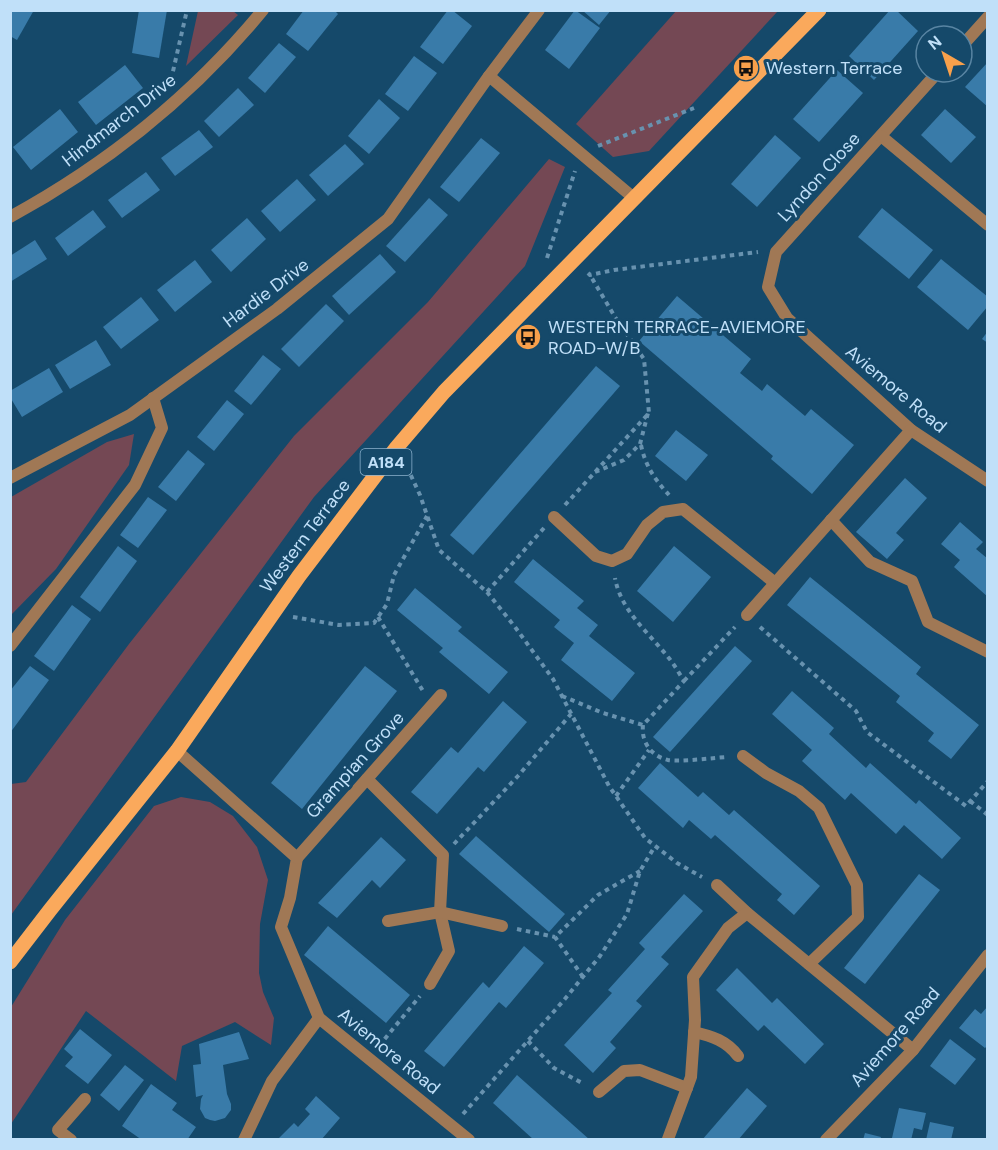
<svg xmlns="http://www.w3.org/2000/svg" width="998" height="1150" font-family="'DM Sans',sans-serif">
<rect width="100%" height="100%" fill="#15496a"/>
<g fill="#744854">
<polygon points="198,11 233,11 238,15 186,66"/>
<polygon points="676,11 778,11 649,151 613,157 576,124"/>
<polygon points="549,159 565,167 525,266 314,497 11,915 11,784 26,782 129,644 294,436 428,302"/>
<polygon points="134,434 129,465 56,569 11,615 11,497 107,442"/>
<polygon points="181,797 210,802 233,816 257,847 268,880 260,924 259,973 263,992 274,1018 271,1045 235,1022 182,1046 176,1081 86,1011 11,1124 11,1007 65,920 154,806"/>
</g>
<g fill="#397ba9">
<polygon points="10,10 34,10 17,40 10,36"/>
<polygon points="139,10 167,10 159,58 132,53"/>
<polygon points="304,10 334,10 338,14 308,51 286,34"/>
<polygon points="448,10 452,10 472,26 443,64 420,47"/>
<polygon points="575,10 600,28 569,69 545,50"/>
<polygon points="582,10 611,10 599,25"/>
<polygon points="890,10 896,10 918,31 874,80 849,56"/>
<polygon points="279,43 296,57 265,93 248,78"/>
<polygon points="414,56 437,73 408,111 385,94"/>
<polygon points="988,62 988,107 965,87"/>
<polygon points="125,65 143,88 96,125 78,102"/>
<polygon points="837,70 863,93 819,142 793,119"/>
<polygon points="238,88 254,105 219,137 204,121"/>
<polygon points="379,99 400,118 369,154 348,136"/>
<polygon points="60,109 78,132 31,170 13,147"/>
<polygon points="945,109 976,137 951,163 921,135"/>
<polygon points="199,130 213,147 175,176 161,158"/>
<polygon points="775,135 801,158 757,207 731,184"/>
<polygon points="481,138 500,153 459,202 440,187"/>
<polygon points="345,144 364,164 328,196 309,175"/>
<polygon points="146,172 160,190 122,218 108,200"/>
<polygon points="297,179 316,200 280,232 261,211"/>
<polygon points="429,198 448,215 405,262 386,246"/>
<polygon points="882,208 933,250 909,279 858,237"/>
<polygon points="93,210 106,227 68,256 55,238"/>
<polygon points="247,218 266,239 231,272 211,250"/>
<polygon points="35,240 47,259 10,282 10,256"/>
<polygon points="380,254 396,272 349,315 332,296"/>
<polygon points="941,259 988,297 988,306 968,330 917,287"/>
<polygon points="195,260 212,282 175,312 157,290"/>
<polygon points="677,296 751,359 740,373 762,391 767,384 805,416 811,409 854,445 812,494 771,459 773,456 639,341"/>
<polygon points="141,297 159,320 121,349 103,327"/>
<polygon points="326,304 344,321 299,367 281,349"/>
<polygon points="988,331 988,343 982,339"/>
<polygon points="96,340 111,365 70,389 55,365"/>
<polygon points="263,355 281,369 251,405 234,391"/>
<polygon points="596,366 620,386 473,555 450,535"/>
<polygon points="49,368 63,392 22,417 10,397 10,391"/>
<polygon points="227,400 244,414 214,451 197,437"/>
<polygon points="676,430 708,455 686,481 655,456"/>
<polygon points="188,450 205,464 176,501 158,487"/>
<polygon points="905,478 927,498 896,533 904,540 887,559 856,532"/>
<polygon points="148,497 167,510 138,548 120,535"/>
<polygon points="960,522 983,542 976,549 988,559 988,597 954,567 960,560 941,544"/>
<polygon points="118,546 137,561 100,612 80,597"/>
<polygon points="674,546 711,577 673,622 637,591"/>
<polygon points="533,559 584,601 577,608 598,625 589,636 635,673 612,701 561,660 574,643 554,627 560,620 514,582"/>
<polygon points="810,577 921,667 916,674 979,725 951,759 928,741 934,733 896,702 900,696 787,605"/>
<polygon points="415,588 462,627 458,631 508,672 489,694 439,652 443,648 397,610"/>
<polygon points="72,605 91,619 54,671 34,656"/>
<polygon points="735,646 752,661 670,752 653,737"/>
<polygon points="30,666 49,680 10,733 10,691"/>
<polygon points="365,666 397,691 302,809 271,783"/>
<polygon points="792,691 834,728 829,734 866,768 870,763 916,804 919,800 961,838 942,859 904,825 896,834 851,793 845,800 802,761 812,750 772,714"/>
<polygon points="503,701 527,722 484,772 478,767 437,814 411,792 451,747 458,753"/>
<polygon points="660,763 698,797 703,792 729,815 734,810 820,886 794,915 777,900 782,894 715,835 711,839 689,820 683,828 638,788"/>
<polygon points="476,836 565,914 549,932 459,854"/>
<polygon points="381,837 406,860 380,888 372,880 337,918 318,903"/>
<polygon points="919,874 940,890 865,984 844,968"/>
<polygon points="684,894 703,911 661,957 669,964 636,1001 642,1006 610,1042 616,1048 593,1073 564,1045 612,993 608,990 645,949 639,943"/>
<polygon points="328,926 410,995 386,1023 304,955"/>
<polygon points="524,946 544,963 506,1008 499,1002 444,1067 424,1051 483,982 489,988"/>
<polygon points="737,968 772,1003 777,998 824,1044 805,1064 764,1025 758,1031 716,990"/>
<polygon points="988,1006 988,1045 985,1048 959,1028 975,1009 981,1014"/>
<polygon points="80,1029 112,1055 88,1084 65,1066 73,1057 64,1049"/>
<polygon points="239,1032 249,1059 223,1065 227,1094 231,1104 231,1110 225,1118 215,1121 210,1120 205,1118 200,1109 201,1099 203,1095 196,1097 193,1065 201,1064 199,1044"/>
<polygon points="950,1039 976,1059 955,1085 930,1066"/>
<polygon points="125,1065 144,1080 119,1111 100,1095"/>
<polygon points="517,1075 590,1140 534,1140 493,1103"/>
<polygon points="151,1084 177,1103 172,1110 196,1127 187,1140 142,1140 122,1126"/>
<polygon points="747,1088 767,1106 738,1140 702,1140"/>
<polygon points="316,1096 340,1118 321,1140 281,1140 279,1138 294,1123 298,1127 310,1114 305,1109"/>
<polygon points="899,1108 926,1113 922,1130 914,1128 911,1140 892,1138"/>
<polygon points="930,1122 954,1127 951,1140 926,1140"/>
<polygon points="865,1133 881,1137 880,1140 863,1140"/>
</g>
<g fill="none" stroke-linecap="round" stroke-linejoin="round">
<g stroke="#6892af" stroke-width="4" stroke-dasharray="4.5 4.5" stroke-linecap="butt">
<polyline points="171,80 187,10"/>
<polyline points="598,146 694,108"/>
<polyline points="547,258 575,171"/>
<polyline points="588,273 590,275 614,270 758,252"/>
<path d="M641,445C645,465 655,480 669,495"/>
<polyline points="407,467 420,495 439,550 487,592 544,528"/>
<polyline points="595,472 624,460 640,444 648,413"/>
<polyline points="565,505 649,413 644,359 615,317 590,275"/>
<polyline points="487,592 515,627 553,679 609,786 645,838 677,863 702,877"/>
<polyline points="293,617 339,625 374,623 387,604 394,575 427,516"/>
<polyline points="378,617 423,691"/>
<polyline points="760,627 856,711 867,732 966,806 988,781"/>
<polyline points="684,681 735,627"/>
<path d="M562,696L603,713L643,725L684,681C679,673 674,664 668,657C648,632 621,611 615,578"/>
<path d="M643,725C641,742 651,756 668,760C679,762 713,758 727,757"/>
<polyline points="616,796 649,750"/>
<polyline points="970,801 988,815"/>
<polyline points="454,844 518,776 571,714"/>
<polyline points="517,929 555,937"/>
<polyline points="583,977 555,937 598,895 640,871"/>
<polyline points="528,1041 554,1068 584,1084"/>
<polyline points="379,1046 420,996"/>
<polyline points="463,1114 564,1000 600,956 627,914 640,871 655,846"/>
</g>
<g stroke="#a07855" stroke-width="12">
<polyline points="962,46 988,17"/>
<polyline points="938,72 776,252 768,287 787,318 911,430 988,481"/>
<polyline points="489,76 635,199"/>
<polyline points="881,136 988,225"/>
<path d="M10,217C107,164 193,95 263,10"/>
<polyline points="10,478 130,415 277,309 388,219 489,76 539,10"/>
<polyline points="554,517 596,556 612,561 627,554 647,525 663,512 683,509 775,583"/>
<polyline points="831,520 870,562 912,581 928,622 988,652"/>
<polyline points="747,615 911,430"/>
<polyline points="10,646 135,485 162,428 153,398"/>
<polyline points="177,751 297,858 290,898 281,927 319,1018 469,1140"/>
<polyline points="743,756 766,773 799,791 819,808 857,885 858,917 809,964"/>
<polyline points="367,779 443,855 440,912 449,951 430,984"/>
<polyline points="297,858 441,695"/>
<polyline points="717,885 747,913 913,1050"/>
<polyline points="388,921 440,912 502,926"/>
<path d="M694,1032C712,1036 727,1041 738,1056"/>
<polyline points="599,1092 624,1071 640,1070 687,1088"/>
<polyline points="668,1139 691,1077 695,1020 693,977 728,928 747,913"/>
<polyline points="71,1140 58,1130 85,1099"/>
<polyline points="244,1140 272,1081 319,1018"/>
<polyline points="826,1140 913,1050 988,955"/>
</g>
<polyline stroke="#faa95c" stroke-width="15" points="10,962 50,910 177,751 299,576 397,447 444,392 819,10"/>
</g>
<defs>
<g id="bus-disc" transform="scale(1.35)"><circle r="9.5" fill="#f8a04b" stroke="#15496a"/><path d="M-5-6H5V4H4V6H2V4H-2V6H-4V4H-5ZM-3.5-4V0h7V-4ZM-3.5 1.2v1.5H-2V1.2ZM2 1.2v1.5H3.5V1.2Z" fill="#111"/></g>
</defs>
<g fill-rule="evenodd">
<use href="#bus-disc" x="746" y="68"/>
<use href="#bus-disc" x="528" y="337"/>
</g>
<g text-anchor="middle" stroke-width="6" stroke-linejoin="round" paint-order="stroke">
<rect fill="#15496a" stroke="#8db3ce" stroke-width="1.5" x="360.5" y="449" width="51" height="26" rx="4.5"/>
<g font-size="16" font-weight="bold" fill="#c0e0f9">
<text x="386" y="468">A184</text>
</g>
<g font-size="18" fill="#c0e0f9" stroke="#15496a" text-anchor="start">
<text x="766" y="74">Western Terrace</text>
<text x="548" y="333">WESTERN TERRACE-AVIEMORE<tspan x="548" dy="21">ROAD-W/B</tspan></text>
</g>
<g font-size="18" fill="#c0e0f9" stroke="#15496a">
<text transform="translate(119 120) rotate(-38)" y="6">Hindmarch Drive</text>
<text transform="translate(819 177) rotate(-48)" y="6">Lyndon Close</text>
<text transform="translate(266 293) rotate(-37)" y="6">Hardie Drive</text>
<text transform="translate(896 389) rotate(40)" y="6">Aviemore Road</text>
<text transform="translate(305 536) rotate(-53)" y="6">Western Terrace</text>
<text transform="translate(355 765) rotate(-48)" y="6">Grampian Grove</text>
<text transform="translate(895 1037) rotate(-49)" y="6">Aviemore Road</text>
<text transform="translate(389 1051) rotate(39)" y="6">Aviemore Road</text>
</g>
</g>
<rect width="998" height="1150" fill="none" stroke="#c0e0f9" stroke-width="24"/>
<g transform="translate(944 54) rotate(321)"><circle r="28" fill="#15496a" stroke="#5985a3" stroke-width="1.5"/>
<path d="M0-4.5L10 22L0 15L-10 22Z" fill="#f8a04b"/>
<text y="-9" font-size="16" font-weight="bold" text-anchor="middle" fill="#c0e0f9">N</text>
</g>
</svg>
